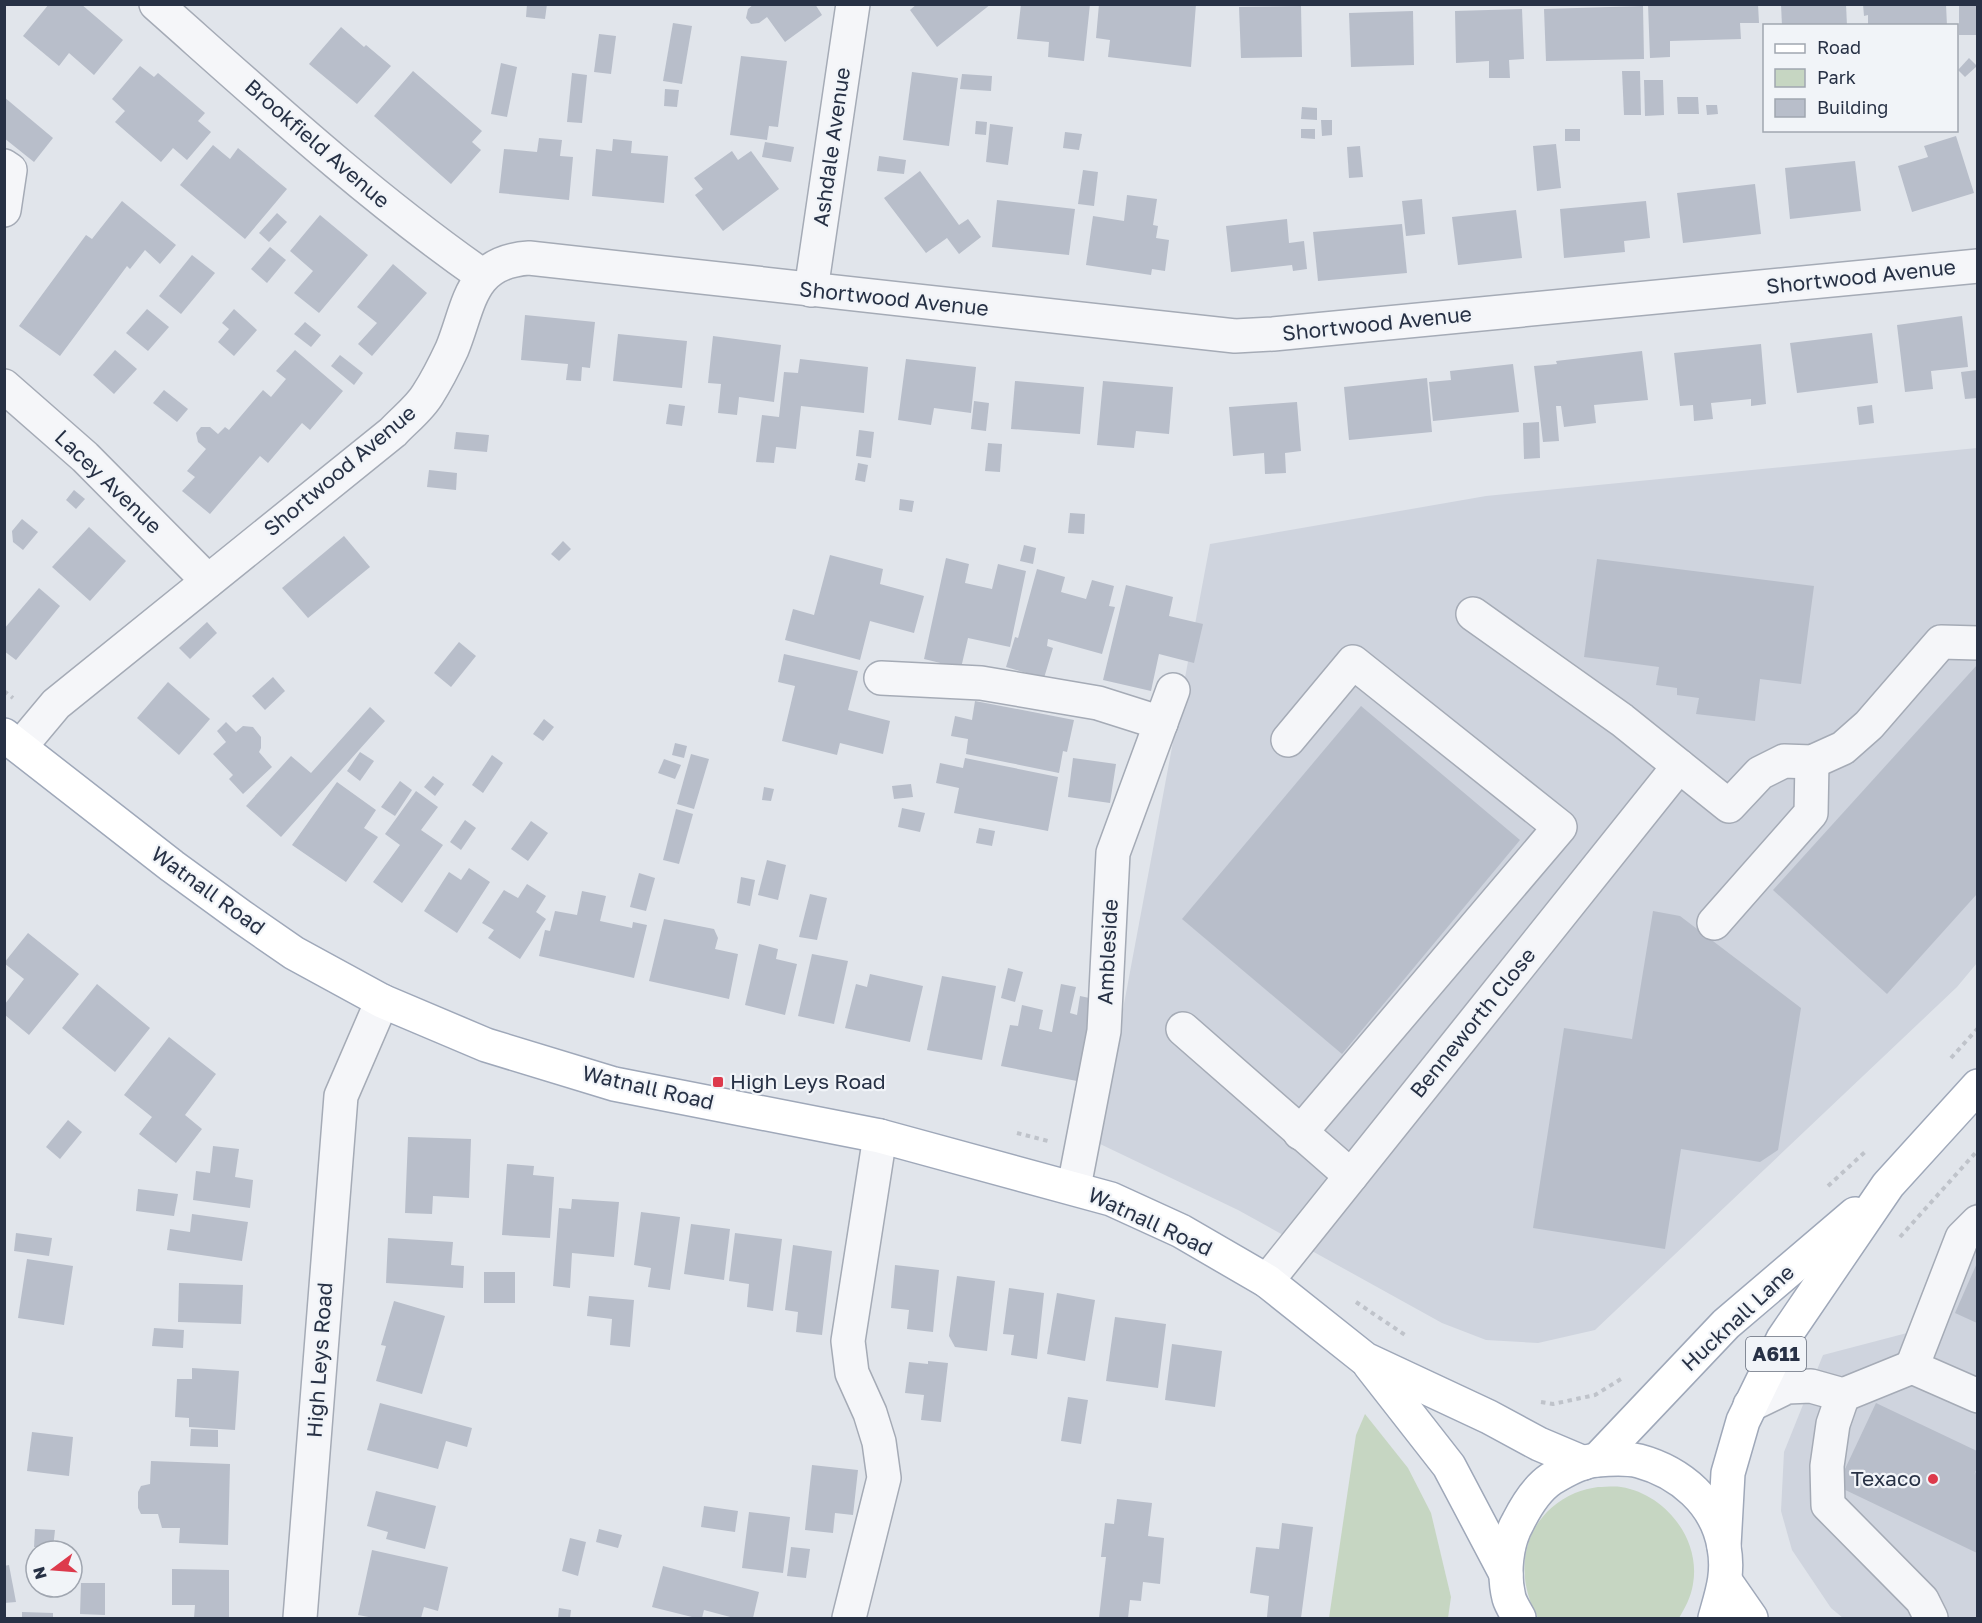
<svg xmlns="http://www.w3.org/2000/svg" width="1982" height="1623" font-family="'Golos Text',sans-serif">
<rect width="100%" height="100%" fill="#e1e5eb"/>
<g fill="#cfd4de">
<polygon points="1977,448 1977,963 1957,987 1595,1330 1538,1343 1486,1340 1442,1323 1238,1210 1098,1143 1210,544 1486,496"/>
<polygon points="1977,1201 1977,1618 1843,1618 1831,1608 1792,1550 1781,1511 1784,1452 1823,1355 1907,1333 1945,1237"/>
</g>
<g fill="#c6d6c2">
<polygon points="1365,1414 1408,1468 1431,1513 1451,1597 1448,1618 1329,1618 1356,1435"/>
<path d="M1598,1487C1605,1487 1614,1486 1621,1487C1665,1494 1701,1539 1693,1584C1691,1597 1685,1608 1679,1618H1538C1512,1572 1523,1516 1575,1493C1582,1490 1591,1488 1598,1487Z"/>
</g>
<g fill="#b8beca">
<polygon points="49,4 81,4 123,40 94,75 69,53 59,66 23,36"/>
<polygon points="527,4 547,4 545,19 526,17"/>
<polygon points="754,4 815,4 822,15 785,42 767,17 759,23 751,24 746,18 748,9"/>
<polygon points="917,4 991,4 937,47 910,10"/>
<polygon points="1021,4 1090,4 1084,61 1048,57 1049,42 1017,39"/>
<polygon points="1099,4 1196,4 1191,67 1108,57 1110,40 1096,38"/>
<polygon points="1648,4 1758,4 1759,23 1740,23 1741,39 1670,41 1670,57 1650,58"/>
<polygon points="1781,4 1846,4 1847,26 1782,26"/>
<polygon points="1863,4 1946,4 1947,26 1868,26 1868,15 1864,16"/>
<rect x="1959" y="4" width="18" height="31"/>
<polygon points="1301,6 1302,57 1241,58 1239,7"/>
<polygon points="1643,6 1644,59 1546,61 1544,9"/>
<polygon points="1522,9 1524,59 1509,60 1510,78 1489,78 1489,61 1456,63 1455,11"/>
<polygon points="1413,11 1414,65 1351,67 1349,13"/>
<polygon points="673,23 692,26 682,84 663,81"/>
<polygon points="341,27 364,47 366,45 391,66 357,104 309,64"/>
<polygon points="599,34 616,36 611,74 594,72"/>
<polygon points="741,56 787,61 778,127 769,126 767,140 730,135"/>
<polygon points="1969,58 1977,66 1965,77 1958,70"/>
<polygon points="501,63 517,67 507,117 491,114"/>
<polygon points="140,66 154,77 158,73 205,113 198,121 211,132 187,160 173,148 161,162 115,122 125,111 112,99"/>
<polygon points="413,71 482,131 472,142 481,150 451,184 374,116"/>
<polygon points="1622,71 1640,71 1641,115 1624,115"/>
<polygon points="912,72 958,78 949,146 903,140"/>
<polygon points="572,73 587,75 582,123 567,122"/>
<polygon points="962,74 992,76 991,91 960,89"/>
<polygon points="1644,80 1663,80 1664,115 1645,116"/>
<polygon points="665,89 679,90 677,107 664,106"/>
<polygon points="4,97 53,138 34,162 4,138"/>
<polygon points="1677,97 1698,97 1699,114 1678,114"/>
<polygon points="1706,105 1717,105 1718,114 1707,115"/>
<polygon points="1302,107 1317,108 1317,120 1301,119"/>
<polygon points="1321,120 1332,120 1332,135 1322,136"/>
<polygon points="976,121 987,122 986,135 975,134"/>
<polygon points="990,124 1013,127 1008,165 986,162"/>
<polygon points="1301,129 1315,129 1315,139 1301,138"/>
<rect x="1565" y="129" width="15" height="12"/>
<polygon points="1065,132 1082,134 1079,150 1063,148"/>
<polygon points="1956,136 1974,193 1912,212 1898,166 1928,157 1924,146"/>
<polygon points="539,138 562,140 560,156 573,157 569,200 499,193 504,149 537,152"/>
<polygon points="613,139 632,141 631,153 668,156 664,203 592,196 596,149 612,151"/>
<polygon points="765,142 794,147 791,162 762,157"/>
<polygon points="1556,144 1561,188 1537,191 1533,146"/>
<polygon points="213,145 230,159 238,148 287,189 245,239 180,185"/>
<polygon points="1360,146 1363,177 1349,178 1347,147"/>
<polygon points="732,151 738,160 751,151 779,189 723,231 695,195 703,189 694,178"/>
<polygon points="879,156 906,160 904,174 877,171"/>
<polygon points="1855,161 1861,211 1790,219 1785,168"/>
<polygon points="1083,170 1098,172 1094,206 1078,204"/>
<polygon points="920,171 959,225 968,219 981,237 959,254 947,238 926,253 884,198"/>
<polygon points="1755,184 1761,234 1683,243 1677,193"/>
<polygon points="1127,195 1157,199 1153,225 1158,226 1156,238 1169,240 1165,271 1152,269 1151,275 1086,265 1093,216 1124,221"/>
<polygon points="1422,199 1425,234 1406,236 1402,201"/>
<polygon points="997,200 1075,209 1069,255 992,247"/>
<polygon points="122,201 176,245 160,264 145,250 130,269 127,266 60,356 19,326 86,235 92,239"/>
<polygon points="1646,201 1650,238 1624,241 1625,252 1564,258 1560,209"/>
<polygon points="1516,210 1522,258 1458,265 1452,217"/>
<polygon points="277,213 287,222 269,242 259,233"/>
<polygon points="320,215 368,255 319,313 294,293 313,271 290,251"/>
<polygon points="1287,219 1289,243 1304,241 1307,269 1293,271 1292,265 1231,272 1226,226"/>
<polygon points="1402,224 1407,273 1318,281 1313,232"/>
<polygon points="270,247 286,260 267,283 251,269"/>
<polygon points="192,255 215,273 181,314 159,296"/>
<polygon points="393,264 427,293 372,356 358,344 377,323 357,307"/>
<polygon points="147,309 169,327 148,351 126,333"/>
<polygon points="234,309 257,330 234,356 218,342 229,329 222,323"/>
<polygon points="525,315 595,322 590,368 582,367 581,381 566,380 568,364 521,360"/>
<polygon points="1962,316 1968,367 1931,371 1933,389 1905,392 1897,325"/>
<polygon points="305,322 321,335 311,347 294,334"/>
<polygon points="1872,333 1878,383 1797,393 1790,343"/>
<polygon points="618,334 687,341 682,388 613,381"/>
<polygon points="713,336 781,345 774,402 739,397 737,415 718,413 721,384 708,383"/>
<polygon points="1761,344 1766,404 1751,406 1751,399 1711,403 1713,419 1694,421 1693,405 1680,406 1674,353"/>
<polygon points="115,350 137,369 114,394 93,375"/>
<polygon points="295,350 343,391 310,430 302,423 268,463 260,456 210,514 182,491 195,477 187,471 206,449 198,442 196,433 201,427 210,427 218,434 225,427 229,430 263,390 271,397 286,379 276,371"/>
<polygon points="1642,351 1648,400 1594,405 1596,423 1564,427 1561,406 1556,406 1559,441 1543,442 1534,366 1557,364 1556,361"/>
<polygon points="340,355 363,373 354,385 331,366"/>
<polygon points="800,359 868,367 864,413 801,406 796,449 776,447 774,463 756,462 762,415 779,417 784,372 798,373"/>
<polygon points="906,359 976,367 971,413 934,408 931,425 898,420"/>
<polygon points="1513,364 1519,412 1433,421 1429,382 1451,380 1450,371"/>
<polygon points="1977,370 1977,398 1965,399 1961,372"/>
<polygon points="1427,378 1432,432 1349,440 1344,387"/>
<polygon points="1015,381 1084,387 1080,434 1011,429"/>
<polygon points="1103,381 1173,387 1169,434 1136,431 1134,448 1097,445"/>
<polygon points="164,390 188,409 177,422 153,403"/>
<polygon points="974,401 989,403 986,431 971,429"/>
<polygon points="1297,402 1301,451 1285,453 1286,473 1265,474 1264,453 1233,456 1229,407"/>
<polygon points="669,404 685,406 682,426 666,424"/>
<polygon points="1872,405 1874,423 1859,425 1857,407"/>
<polygon points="1539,422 1540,458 1524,459 1523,423"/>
<polygon points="859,430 874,432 871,458 856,456"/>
<polygon points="456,432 489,435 487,452 454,449"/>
<polygon points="988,443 1002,444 1000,472 985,471"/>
<polygon points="858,463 868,465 865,482 855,480"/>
<polygon points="429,470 457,473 456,490 427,487"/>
<polygon points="74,490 85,499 76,509 66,500"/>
<polygon points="900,499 914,501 912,512 899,510"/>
<polygon points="1070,513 1085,514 1084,534 1068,533"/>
<polygon points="22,519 38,532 23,550 13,542 12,531"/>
<polygon points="89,527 126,561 90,601 52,567"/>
<polygon points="344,536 370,567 308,618 282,588"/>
<polygon points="563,541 571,549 559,561 551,554"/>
<polygon points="1024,545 1036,548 1033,564 1020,561"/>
<polygon points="830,555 883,569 880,584 924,596 914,633 870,621 860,660 785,640 793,609 814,615"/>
<polygon points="946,558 969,564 965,583 992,589 998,564 1026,571 1010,647 968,638 961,668 924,659"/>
<polygon points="1597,559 1814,586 1801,684 1760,679 1755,721 1696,714 1699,698 1677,695 1677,688 1656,685 1659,667 1584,657"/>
<polygon points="1037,569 1065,577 1061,592 1086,599 1092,580 1114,586 1109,606 1115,607 1102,654 1048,639 1047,646 1053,648 1044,678 1006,667 1015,637 1018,638"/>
<polygon points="1126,585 1173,597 1169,616 1203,624 1194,663 1159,654 1151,691 1103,680"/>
<polygon points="39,588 60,606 16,660 4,651 4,629"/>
<polygon points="207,622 217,633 190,659 179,648"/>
<polygon points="459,642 476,656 451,687 434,673"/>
<polygon points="784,654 858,671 848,710 890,721 883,754 840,743 837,755 782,741 795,686 778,682"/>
<polygon points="1977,665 1977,894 1887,994 1773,890"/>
<polygon points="273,677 285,691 265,710 252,696"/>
<polygon points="168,682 210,719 179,755 137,718"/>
<polygon points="975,701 1074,720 1067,752 1063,751 1059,773 966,754 968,739 951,736 955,716 972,720"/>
<polygon points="1361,706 1520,840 1342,1054 1182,919"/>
<polygon points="370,707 385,721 281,837 246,806 291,756 311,773"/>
<polygon points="544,719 554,727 543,741 533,734"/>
<polygon points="226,722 236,732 243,726 253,727 261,737 261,748 259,752 272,767 243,794 229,779 233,775 213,754 226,742 217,731"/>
<polygon points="675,743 687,746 684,758 672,755"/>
<polygon points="360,752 374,761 360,781 347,771"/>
<polygon points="691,754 709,759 694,809 677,804"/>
<polygon points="492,755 503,763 483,793 472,785"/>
<polygon points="965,758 1058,777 1048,831 954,813 959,788 936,783 940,763 963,768"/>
<polygon points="1073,758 1116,764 1110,803 1068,797"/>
<polygon points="664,759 681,765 675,779 658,773"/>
<polygon points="433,776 444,784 435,796 424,787"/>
<polygon points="400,781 412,790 395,816 381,807"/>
<polygon points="337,782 376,810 364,828 378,837 346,882 292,845"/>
<polygon points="911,784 913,797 894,799 892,786"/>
<polygon points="764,787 774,789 771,801 762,800"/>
<polygon points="416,791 438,807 421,830 443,845 402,903 373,882 400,845 385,834"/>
<polygon points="902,808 925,813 920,832 898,827"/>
<polygon points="676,809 693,814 679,864 663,860"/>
<polygon points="465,820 476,828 461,850 450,842"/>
<polygon points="531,821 548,833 528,861 511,849"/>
<polygon points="979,828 995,831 992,846 976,843"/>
<polygon points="767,860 786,865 778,900 758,895"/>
<polygon points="469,868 490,882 457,933 424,911 449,872 461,880"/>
<polygon points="639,873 655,878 646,911 630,907"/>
<polygon points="741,877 755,880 750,906 737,903"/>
<polygon points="527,884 546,896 536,912 546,919 520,959 488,938 494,930 482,923 504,890 518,898"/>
<polygon points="582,891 606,896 600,921 632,928 633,922 647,925 634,978 539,956 545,930 550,931 555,911 577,915"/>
<polygon points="810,894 827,898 817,940 799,937"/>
<polygon points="1653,911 1680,916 1801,1008 1778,1150 1760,1162 1681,1149 1665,1249 1533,1228 1564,1028 1632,1039"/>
<polygon points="664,919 714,929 718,938 715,949 738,954 729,999 649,981"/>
<polygon points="28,933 79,974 29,1035 5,1015 5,1004 24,979 4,963"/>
<polygon points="759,944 778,949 776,959 797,964 785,1015 745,1005"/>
<polygon points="812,954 848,961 834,1024 798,1016"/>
<polygon points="1008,968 1023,972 1015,1002 1001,998"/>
<polygon points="870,974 923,986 910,1042 845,1028 856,984 867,987"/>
<polygon points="942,976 996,986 982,1060 927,1050"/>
<polygon points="97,984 150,1028 115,1072 62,1028"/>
<polygon points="1061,984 1076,987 1070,1013 1077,1015 1080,996 1094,999 1087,1033 1092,1035 1082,1082 1001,1066 1010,1025 1018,1026 1022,1005 1043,1010 1039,1029 1052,1032"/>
<polygon points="169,1037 216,1074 185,1115 202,1129 176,1163 139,1134 152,1117 124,1095"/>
<polygon points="68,1120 82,1132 60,1159 46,1147"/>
<polygon points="408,1137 471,1139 469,1198 433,1196 432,1214 405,1213"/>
<polygon points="213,1146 239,1149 235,1177 253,1180 250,1208 193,1200 196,1171 210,1173"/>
<polygon points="507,1164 534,1166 533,1175 554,1177 550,1238 502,1235"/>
<polygon points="138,1189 178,1194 174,1216 136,1211"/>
<polygon points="572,1199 619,1202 614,1257 572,1253 570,1288 553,1286 559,1208 571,1209"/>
<polygon points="641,1212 680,1217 670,1290 648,1287 651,1268 634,1265"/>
<polygon points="192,1214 248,1222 242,1261 167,1250 170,1229 190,1232"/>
<polygon points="691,1224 730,1229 724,1280 684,1274"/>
<polygon points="16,1233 52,1238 49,1256 14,1251"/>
<polygon points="735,1233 782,1239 773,1311 747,1307 749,1284 729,1281"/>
<polygon points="388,1238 453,1242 451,1265 464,1266 463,1288 386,1283"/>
<polygon points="793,1245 832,1251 822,1335 796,1332 798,1312 785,1310"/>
<polygon points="27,1259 73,1266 64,1325 18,1318"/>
<polygon points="1977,1263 1977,1323 1955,1313"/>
<polygon points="895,1265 939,1270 933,1332 907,1329 909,1310 891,1308"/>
<rect x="484" y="1272" width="31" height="31"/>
<polygon points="957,1276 995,1281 987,1351 955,1347 949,1336"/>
<polygon points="179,1283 243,1285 241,1324 178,1322"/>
<polygon points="1009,1288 1044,1293 1037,1359 1011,1355 1014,1335 1003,1334"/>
<polygon points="1057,1293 1095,1300 1085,1361 1047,1354"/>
<polygon points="589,1296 634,1300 630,1347 610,1345 612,1319 587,1316"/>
<polygon points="394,1301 445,1316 422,1394 376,1381 386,1346 381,1345"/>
<polygon points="1115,1317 1166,1324 1158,1388 1106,1381"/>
<polygon points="154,1328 184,1330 183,1348 152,1346"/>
<polygon points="1172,1344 1222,1351 1215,1407 1165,1400"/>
<polygon points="928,1361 948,1363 941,1422 921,1420 924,1395 905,1393 909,1362 928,1364"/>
<polygon points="192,1368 239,1371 235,1430 189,1427 189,1418 175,1417 177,1379 192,1379"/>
<polygon points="1068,1397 1088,1400 1081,1444 1061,1441"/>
<polygon points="380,1403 472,1428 467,1447 446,1441 438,1469 367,1450"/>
<polygon points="1876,1403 1977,1451 1977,1468 1974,1475 1977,1470 1977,1553 1837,1486"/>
<polygon points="191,1429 218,1430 218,1447 190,1446"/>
<polygon points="32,1432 73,1437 69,1476 27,1471"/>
<polygon points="151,1461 230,1464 228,1545 179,1543 180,1528 162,1528 158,1514 141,1514 138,1508 138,1492 141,1486 150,1484"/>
<polygon points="812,1465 858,1470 853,1515 835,1513 833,1533 805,1530"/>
<polygon points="376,1491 436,1506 425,1549 386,1539 388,1532 367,1526"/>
<polygon points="1117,1499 1152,1503 1148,1536 1164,1538 1160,1584 1143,1582 1141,1601 1130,1600 1128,1618 1099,1618 1106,1557 1101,1557 1105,1523 1114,1524"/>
<polygon points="704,1506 738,1511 735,1532 701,1527"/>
<polygon points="749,1512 790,1517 783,1573 742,1568"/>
<polygon points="1282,1523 1313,1527 1301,1618 1267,1617 1269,1596 1250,1593 1256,1547 1279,1549"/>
<polygon points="35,1529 55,1530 53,1548 34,1547"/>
<polygon points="599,1529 622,1535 618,1548 596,1542"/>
<polygon points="570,1538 586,1542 578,1576 562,1571"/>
<polygon points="791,1547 810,1549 806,1578 787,1576"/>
<polygon points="372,1550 448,1567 438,1611 424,1607 421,1618 374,1618 358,1615"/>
<polygon points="9,1565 16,1602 4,1603 4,1566"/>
<polygon points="663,1566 759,1592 753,1618 734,1618 704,1610 702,1618 696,1618 652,1607"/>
<polygon points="172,1569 229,1570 229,1618 194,1618 195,1605 172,1605"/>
<polygon points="81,1583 105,1583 105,1615 80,1614"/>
<polygon points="559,1608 571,1610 570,1618 558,1618"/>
<polygon points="22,1612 53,1613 53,1618 22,1618"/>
</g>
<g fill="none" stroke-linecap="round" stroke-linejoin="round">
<g stroke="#a5abb6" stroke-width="36">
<g id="minor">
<path d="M156,4C262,98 367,195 483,276"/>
<polyline points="4,166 10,170 4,210"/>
<polyline points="811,290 853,4"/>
<polyline points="4,386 85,457 208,581"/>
<polyline points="1473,614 1622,720 1729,806 1760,773 1784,761 1812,762 1843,748 1869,725 1941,642 1978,643"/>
<polyline points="881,678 981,683 1098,703 1161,723"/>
<polyline points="1288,740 1353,662 1560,827 1300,1133"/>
<path d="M20,747L56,704L393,432C404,420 420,408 428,394C437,380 445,364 452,349C470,305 469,262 529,258L1235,336L1273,334L1978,266"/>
<polyline points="1714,923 1811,813 1812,762"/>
<polyline points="1183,1029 1351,1176"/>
<polyline points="1074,1187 1104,1031 1113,853 1173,690"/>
<polyline points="1267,1281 1679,766"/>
<polyline points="1912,1367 1962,1238 1978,1222"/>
<polyline points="1843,1395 1833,1424 1827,1466 1828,1505 1922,1600 1931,1618"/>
<polyline points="1750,1405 1787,1387 1811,1386 1843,1395 1912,1367 1978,1396"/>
<polyline points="300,1618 341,1096 382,1001"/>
<polyline points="849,1618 884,1478 879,1442 870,1413 852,1373 848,1341 880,1136"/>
</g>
</g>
<g stroke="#9fa8b9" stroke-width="36">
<g id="major">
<polyline points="4,735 172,866 242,917 294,953 382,1001 486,1045 614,1084 880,1136 1111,1199 1181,1231 1267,1281 1365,1359 1489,1417 1539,1444 1584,1463"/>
<polyline points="1370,1365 1449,1466 1506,1574"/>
<polyline points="1597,1460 1726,1324 1855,1214"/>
<polyline points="1724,1546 1728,1473 1743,1421 1783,1339 1888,1185 1978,1086"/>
<polyline points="1726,1582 1751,1618"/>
<path d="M1519,1618C1516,1612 1511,1605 1509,1598C1503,1574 1506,1543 1518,1522C1526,1506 1536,1489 1551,1479C1564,1471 1582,1461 1597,1460C1609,1459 1627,1458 1639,1461C1680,1472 1717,1503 1724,1547C1729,1574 1722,1593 1715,1618"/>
</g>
</g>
<g stroke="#bfc3ca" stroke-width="4" stroke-dasharray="4.5 4.5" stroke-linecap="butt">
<polyline points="4,691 13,698"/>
<polyline points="1951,1058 1978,1028"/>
<polyline points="1017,1133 1048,1141"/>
<polyline points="1828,1186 1865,1152"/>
<polyline points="1900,1237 1978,1150"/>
<polyline points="1356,1302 1405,1335"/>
<polyline points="1541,1402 1553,1404 1595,1395 1621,1379"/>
</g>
<use href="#minor" stroke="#f5f6f9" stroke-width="33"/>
<use href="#major" stroke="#fff" stroke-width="33"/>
</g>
<g fill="#dd3a4c" stroke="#f1f4f8" stroke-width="2">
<rect x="712" y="1076" width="12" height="12" rx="3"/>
<circle cx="1933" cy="1479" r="6"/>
</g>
<g text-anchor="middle" stroke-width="4.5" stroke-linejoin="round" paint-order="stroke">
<rect fill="#f1f4f8" stroke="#646c7b" stroke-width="1.5" x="1746" y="1337" width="60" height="34" rx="4.5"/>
<g font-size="20" font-weight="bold" fill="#273145">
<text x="1776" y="1361">A611</text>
</g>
<g font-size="21" fill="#273145" stroke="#f1f4f8">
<text transform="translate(317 144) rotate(41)" y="7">Brookfield Avenue</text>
<text transform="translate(832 147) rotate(-82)" y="7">Ashdale Avenue</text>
<text transform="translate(1861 277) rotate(-6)" y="7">Shortwood Avenue</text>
<text transform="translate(894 299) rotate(6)" y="7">Shortwood Avenue</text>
<text transform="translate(1377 324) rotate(-6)" y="7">Shortwood Avenue</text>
<text transform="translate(340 471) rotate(-40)" y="7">Shortwood Avenue</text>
<text transform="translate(108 482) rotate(44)" y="7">Lacey Avenue</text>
<text transform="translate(208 891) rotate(36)" y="7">Watnall Road</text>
<text transform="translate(1108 952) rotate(-87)" y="7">Ambleside</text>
<text transform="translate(1473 1023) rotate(-51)" y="7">Benneworth Close</text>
<text transform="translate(648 1088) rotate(13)" y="7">Watnall Road</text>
<text transform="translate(1150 1222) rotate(25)" y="7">Watnall Road</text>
<text transform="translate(1738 1318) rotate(-43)" y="7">Hucknall Lane</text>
<text transform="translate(320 1360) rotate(-86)" y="7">High Leys Road</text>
</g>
<g font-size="21" fill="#273145" stroke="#f1f4f8" text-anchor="start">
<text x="730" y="1089">High Leys Road</text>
<text x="1921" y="1486" text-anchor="end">Texaco</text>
</g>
</g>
<rect width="1982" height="1623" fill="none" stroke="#273145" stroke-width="12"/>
<rect x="1763" y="24" width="195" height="108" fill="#f1f4f8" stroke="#a0a6b0" stroke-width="1.5"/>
<rect x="1775" y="44" width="30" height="9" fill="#ffffff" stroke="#a0a6b0" stroke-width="1.5"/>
<text x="1817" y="54" font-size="18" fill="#273145">Road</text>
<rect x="1775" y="69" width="30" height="18" fill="#c6d6c2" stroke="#a0a6b0" stroke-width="1.5"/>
<text x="1817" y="84" font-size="18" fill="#273145">Park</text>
<rect x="1775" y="99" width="30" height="18" fill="#b8beca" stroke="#a0a6b0" stroke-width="1.5"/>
<text x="1817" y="114" font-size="18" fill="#273145">Building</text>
<g transform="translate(54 1569) rotate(254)"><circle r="28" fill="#f1f4f8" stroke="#a0a6b0" stroke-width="1.5"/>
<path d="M0-4.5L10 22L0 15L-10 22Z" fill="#dd3a4c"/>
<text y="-9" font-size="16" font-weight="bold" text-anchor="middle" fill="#273145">N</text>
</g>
</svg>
